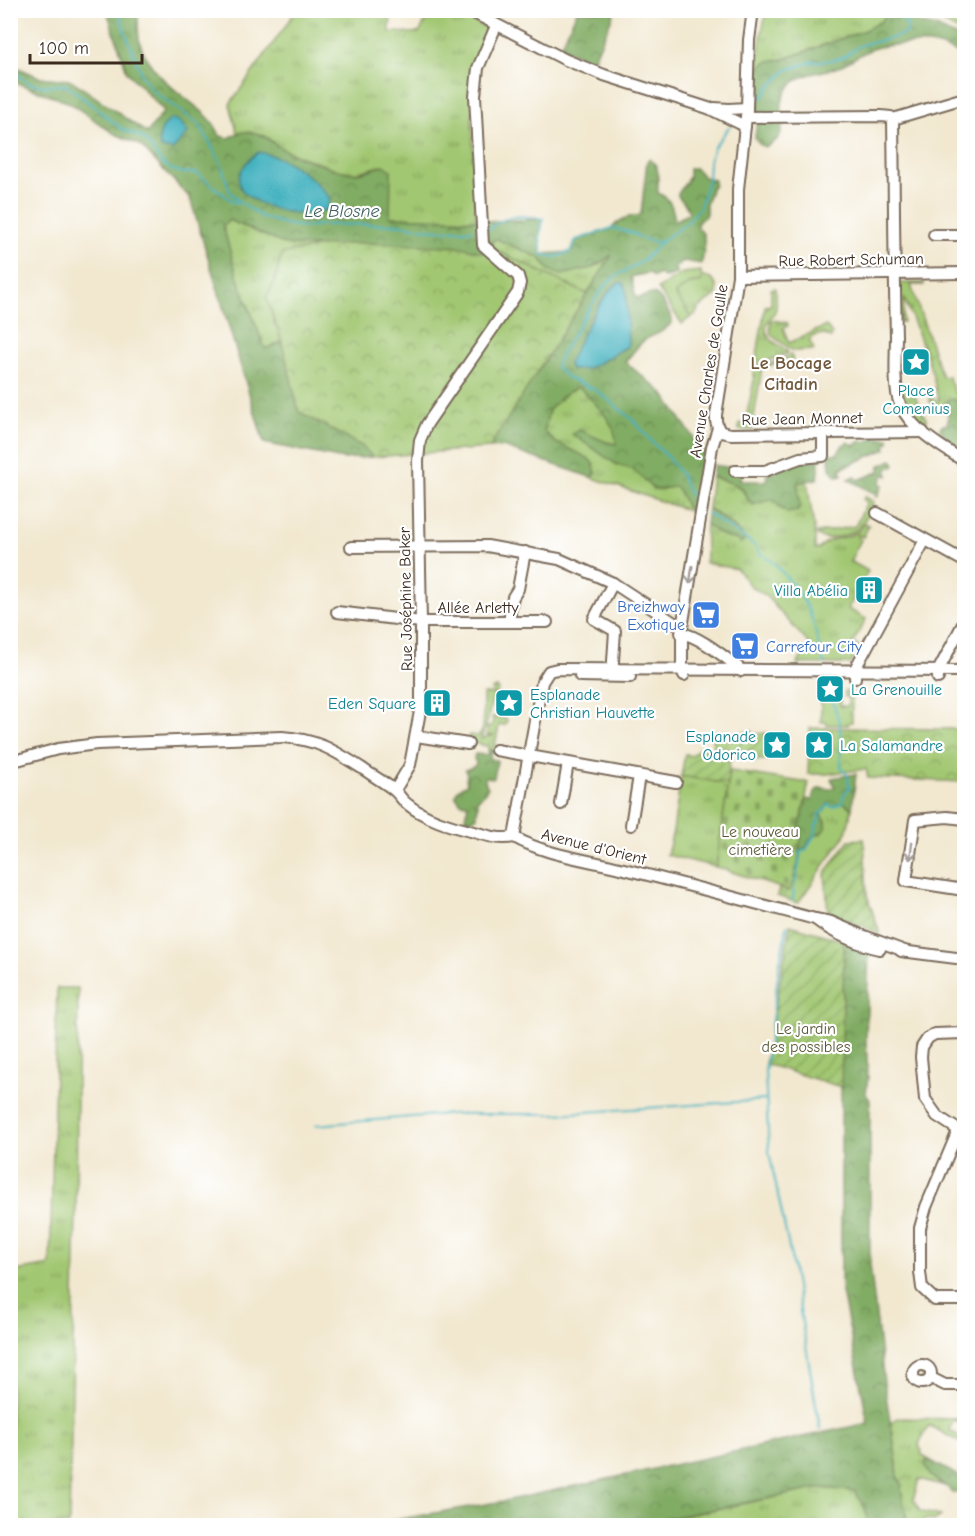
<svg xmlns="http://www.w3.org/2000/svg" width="975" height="1536" font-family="'Comic Neue',sans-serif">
<defs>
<pattern id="grass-tufts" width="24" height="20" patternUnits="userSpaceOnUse" patternTransform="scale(1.5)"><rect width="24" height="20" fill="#a2c772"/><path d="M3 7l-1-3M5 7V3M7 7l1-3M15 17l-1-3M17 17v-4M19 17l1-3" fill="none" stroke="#85a25d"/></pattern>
<pattern id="forest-crowns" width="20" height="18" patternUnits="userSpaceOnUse" patternTransform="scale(1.5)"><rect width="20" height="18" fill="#81ac64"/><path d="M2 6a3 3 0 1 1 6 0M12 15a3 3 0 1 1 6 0" fill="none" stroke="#6b8c52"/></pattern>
<pattern id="cemetery-stones" width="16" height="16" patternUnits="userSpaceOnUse" patternTransform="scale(1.5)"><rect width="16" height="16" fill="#a2c772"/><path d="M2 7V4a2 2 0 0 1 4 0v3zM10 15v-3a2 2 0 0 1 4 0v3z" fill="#85a25d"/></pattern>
<pattern id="park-crowns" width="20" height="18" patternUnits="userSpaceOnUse" patternTransform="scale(1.5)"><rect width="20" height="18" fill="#a2c772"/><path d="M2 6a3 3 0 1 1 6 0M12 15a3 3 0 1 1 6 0" fill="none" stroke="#85a25d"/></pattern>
<pattern id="garden-furrows" width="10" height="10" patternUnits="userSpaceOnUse" patternTransform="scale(1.5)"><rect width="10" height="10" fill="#a2c772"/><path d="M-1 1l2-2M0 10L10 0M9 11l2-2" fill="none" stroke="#85a25d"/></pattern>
</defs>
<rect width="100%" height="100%" fill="#fff"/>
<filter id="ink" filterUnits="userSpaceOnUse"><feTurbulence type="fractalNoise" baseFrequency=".0167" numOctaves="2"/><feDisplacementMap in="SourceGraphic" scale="12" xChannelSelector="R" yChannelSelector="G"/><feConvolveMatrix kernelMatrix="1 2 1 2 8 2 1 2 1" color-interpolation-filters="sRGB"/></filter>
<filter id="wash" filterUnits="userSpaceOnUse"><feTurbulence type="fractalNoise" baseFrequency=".008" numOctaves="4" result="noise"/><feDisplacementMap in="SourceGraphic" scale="24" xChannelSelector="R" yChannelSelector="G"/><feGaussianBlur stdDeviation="1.35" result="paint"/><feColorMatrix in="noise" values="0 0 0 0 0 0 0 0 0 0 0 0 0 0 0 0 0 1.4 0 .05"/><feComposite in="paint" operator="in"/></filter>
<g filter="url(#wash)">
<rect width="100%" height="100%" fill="#f2e8d0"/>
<g fill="url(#grass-tufts)" stroke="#6e7848" stroke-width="1.5">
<polygon points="296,11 391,11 390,32 419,33 431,11 453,11 488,29 474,64 471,90 476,220 390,217 384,165 355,173 338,170 299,156 279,147 265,136 256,133 237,132 230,104"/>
<polygon points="767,11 885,11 887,15 880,22 863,31 784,59 769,61 761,66 756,77 761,34"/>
<polygon points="916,11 964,11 964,34 932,17 915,13"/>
<polygon points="229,220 286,245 321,246 282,255 273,286 266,297 282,342 265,349 238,279 222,226"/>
<polygon points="497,239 540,258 549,270 561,274 592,268 614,254 587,294 495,250 491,241"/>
<path d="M701,277C712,277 718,283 717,294L698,309L696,314L691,317L675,294L689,284L701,282Z"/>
<path d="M900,283H924V285H911L942,377L948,376L954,391L962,400L958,403L944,404V408L930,402V397L937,401L939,400C935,391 935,382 932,373C924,347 914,322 904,298L903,322H900Z"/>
<path d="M775,288C776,294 777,302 776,308C774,319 759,325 770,338C775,345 783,346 788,353L768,361L756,362L765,306L771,305V289Z"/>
<polygon points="773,320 788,323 787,324 788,326 783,328 789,343 826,326 832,334 831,338 823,334 813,336 809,341 812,345 814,350 793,351 771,335 770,329 771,321"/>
<polygon points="791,355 793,360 762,368 752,430 739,430 739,424 745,423 755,376 753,376 754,369 758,367 757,365 767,365"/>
<path d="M902,386H905L915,391V396L927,421L921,423C910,413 903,402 902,386Z"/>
<path d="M579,387C592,400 619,424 616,444L572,434L616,464L634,470L654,489L660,490L666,488L675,487L679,491L686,506L695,513L593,478L596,473L589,459L555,442L544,431L549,410L568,392Z"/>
<path d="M712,476C731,486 739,479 749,502C760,505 763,500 773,500L782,510L797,483L807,481L815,534V549H819C831,532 851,545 865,523L869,525L863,537L858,535L857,537L861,540L850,561L868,571L848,609L866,619L853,643L860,647L851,664H797L810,645L765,595L750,586L737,569L705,563C708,547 704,539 706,524C718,533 728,541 744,540C736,525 721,517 708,508Z"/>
<path d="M865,496L874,502C864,521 861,534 837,537C830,538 824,540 818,536L817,533L855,526L867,502L863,499Z"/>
<path d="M498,688L497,695L495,694C490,703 490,710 488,719C486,726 483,732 481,739L494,735L489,736L487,735V727L491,726L493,721L492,717L507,719L506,725H499L494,751L490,750L489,751H488V746L481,745V744L468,742L469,735L479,736L483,724V694H492V689Z"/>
<polygon points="821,691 840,691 840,706 848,706 848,697 845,697 845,691 852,691 852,722 848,723 848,725 827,725 826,722 821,722"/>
<polygon points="681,776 728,784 716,867 667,855 673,831"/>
<polygon points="843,802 852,809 846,834 798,903 777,896 779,888 790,891 798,864 800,850 806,848 813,836 817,835 826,828 826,821 820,814 828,805 833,807"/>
<polygon points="57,988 78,988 76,1211 69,1525 11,1525 11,1272 50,1265"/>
<path d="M898,1418L964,1419V1425L954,1420L949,1430L964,1439V1445L929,1425L919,1444L920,1446L919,1448L922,1450L921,1455L933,1462L927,1461C925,1474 934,1480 945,1486L919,1479L913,1501L916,1502L915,1505L918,1506L919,1511L941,1516L934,1521L925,1519L922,1525H908L901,1490V1481L897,1476V1464L891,1422Z"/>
<polygon points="820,1488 855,1491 866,1511 869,1525 635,1526"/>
</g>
<g fill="url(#forest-crowns)" stroke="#5e6b41" stroke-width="1.5" fill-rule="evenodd">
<path d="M107,11H138C138,20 138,30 139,39C145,66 168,85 189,101C202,111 214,120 220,136L229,138C238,132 244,131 255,133C265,135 270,141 279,147C293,156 336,171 353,173C362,174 375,168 384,165L391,170L390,217L495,221L543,219L540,238L542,254L570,252L576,240L612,228C616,223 625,217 632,216C635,216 638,216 641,214L647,161L650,159C662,168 657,180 658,193C671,198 673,209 675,221L687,214L689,212L685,204L678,196V194L689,177V168H695L704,177L714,180V186L711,188C711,195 706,199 706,206C706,209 707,213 705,216C703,218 700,220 698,222L697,226C698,228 703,233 703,234C706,243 704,257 701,264L684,261L679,265L674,267L677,273L670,276L664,277L659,274L654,277L649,273L631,277L635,295L637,298C642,298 647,294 652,294C660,293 671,315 672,322C666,331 656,334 646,339C638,344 632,355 625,362L662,392L705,454L695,513L686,506L679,491L675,487L666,488L660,490L654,489L634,470L616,464L572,434L580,430L608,443L616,444C618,424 592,400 579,387L568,392L549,410L544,431C547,434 551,439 555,442C567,451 604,456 593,478L503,447L490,448L495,438L612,255L592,268L561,275L549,270L540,258L497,239L491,241L495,250L480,252L462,247L361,243L321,246L286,245L229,220L223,226L238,279L265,349L282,342L299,412L362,446L373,457L343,459L264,443L190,198L140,145L113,133L70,103L11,81L10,64L39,77L71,80L147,133L164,111L127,72ZM616,284L627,297L626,309L628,346L605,360L586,369C586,359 582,346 584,336C585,326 609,291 616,284Z"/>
<polygon points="577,11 615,11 593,61 560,47"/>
<path d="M885,11H916L915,13L918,23L934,26L964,40V56C955,52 944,47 934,45C924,42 886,45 875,48C862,52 850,62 838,67C819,74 797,72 786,92C773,114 796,134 765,147L760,145L755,138L758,111L756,77L761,66L769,61L784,59L863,31L880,22L886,15Z"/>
<path d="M964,398V450C956,445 944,438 940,429L941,426L947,424L949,415L947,414L944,408C944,401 949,398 956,400L958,402Z"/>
<polygon points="872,438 889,438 889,442 885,444 886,449 840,469 842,475 837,476 830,469 829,456 830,454 837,454 843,445 848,442 855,446 860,441 867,442"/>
<path d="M819,460V472L817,479L797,483L800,506L798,511L787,513L773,500H768L753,505C747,500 746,492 741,488C733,481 721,481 712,476L714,465L733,468L741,475V481H766L767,473L801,461Z"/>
<polygon points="892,460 895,464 893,467 891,466 887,470 888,476 884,474 880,483 883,485 877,497 872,492 848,479 855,476 858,480 881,471 879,466"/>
<polygon points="708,508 738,531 742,535 744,541 741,543 736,539 728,538 718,533 706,524"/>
<polygon points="490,750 493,750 494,752 490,754 490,758 494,760 497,760 497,762 494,778 485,777 485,781 488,788 482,796 477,800 478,804 477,816 472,820 467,819 465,817 468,805 460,802 455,795 459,788 467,784 466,779 467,774 465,770 475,766 476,762 474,759 475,754 487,755"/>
<path d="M856,774L852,809L843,802L833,807L829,805H827L826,809L820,814L826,821V828C817,839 813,831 806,848L800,850V836L798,835L806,799L812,800L814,793L819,788C826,788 831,791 835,786L831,779L832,778Z"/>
<polygon points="844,941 869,949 866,1039 868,1078 866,1094 870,1100 870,1264 884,1382 897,1464 897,1476 902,1484 901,1490 908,1525 869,1525 866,1511 855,1491 820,1488 635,1525 368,1526 389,1521 509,1500 868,1423 841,1287 841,1087"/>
<path d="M927,1461L933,1462L959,1476L962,1483L958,1492H952C943,1480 928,1482 925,1463Z"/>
</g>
<polygon fill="url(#cemetery-stones)" stroke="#6e7848" stroke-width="1.5" points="730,771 802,782 809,782 798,835 801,836 798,864 790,891 716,867"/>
<g fill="url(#park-crowns)" stroke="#6e7848" stroke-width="1.5">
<polygon points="361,243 462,247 480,252 495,250 587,294 495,438 490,448 373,457 362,446 299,412 282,342 266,297 273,286 282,254 321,246"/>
<polygon points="810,728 964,729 964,782 868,778 866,769 827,774 808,774"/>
</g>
<g fill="url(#garden-furrows)" stroke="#6e7848" stroke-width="1.5">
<polygon points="713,731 730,731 730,734 752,731 753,734 767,733 770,759 753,761 751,750 730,752 729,749 713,749"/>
<polygon points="701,747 730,760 727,784 681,776 685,754 691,756"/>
<polygon points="864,839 867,895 880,934 828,911 825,874 849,840"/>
<polygon points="790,925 844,941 841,1087 765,1064"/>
</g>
<polygon fill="#a2c772" stroke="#6e7848" stroke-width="1.5" points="701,271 702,282 689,284 675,294 691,317 682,324 658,289 682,273"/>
<g fill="#44b2c0" stroke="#406e6f" stroke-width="1.5">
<path d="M171,119C180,119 184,126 188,133L173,150L161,148C156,137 162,126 171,119Z"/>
<path d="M259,152C287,157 313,177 330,198L328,208C308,222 256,208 242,190C232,176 248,159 259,152Z"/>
<path d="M620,282L624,284L626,291L628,346L595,365L586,369L571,370L568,363C579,343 601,292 620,282Z"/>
</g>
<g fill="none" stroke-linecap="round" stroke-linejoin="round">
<g stroke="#44b2c0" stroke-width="2">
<polyline points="119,10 124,29 142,76 155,93 199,124 220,161 230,192 240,202"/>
<polyline points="10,69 29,83 44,86 65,85 73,90 122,129 141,137 147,142 161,162 171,169 183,173 197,173 233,202 240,202 262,217 285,224 304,227 319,225 396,224 434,230 472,230"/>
<path d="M754,99L763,97L769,87L787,70L811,62L832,60L843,57L861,45L892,38L906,33C909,26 906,23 901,18L905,10"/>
<path d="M487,231C504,214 521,215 543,219L540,238L542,254L554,257L570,252L576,240L612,228L632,233L643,239L655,242L662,241L688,222L700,207L708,180L709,161L714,147L729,127"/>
<path d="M593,303C600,292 607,281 619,274C625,271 631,269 636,265C646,259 654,250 661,242"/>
<polyline points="591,305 560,356 556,367 568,378 596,390 633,420 655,445 666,455 680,473 688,491 696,504"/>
<polyline points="707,513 754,545 759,553 772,561 796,588 806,605 812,619 824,664"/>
<polyline points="792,901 801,852 806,850 812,839 815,837 816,826 819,820 819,814 826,809 828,805 833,807 843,802 843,796 849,788 848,776 841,767 840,725 830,691"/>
<polyline points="787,925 779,969 765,1071 769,1152 791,1257 820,1429"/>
<polyline points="316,1125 447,1114 556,1114 766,1100"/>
</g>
</g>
</g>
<g filter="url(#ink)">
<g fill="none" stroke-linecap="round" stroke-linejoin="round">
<g stroke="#7b6c5c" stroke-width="14">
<g id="minor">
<polyline points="468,10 566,60 604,75 708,108 745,126"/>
<polyline points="714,108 729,109 747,108"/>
<polyline points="746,117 881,116 891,117 893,119 964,98"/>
<path d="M893,119C894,191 894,263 896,335C896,353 893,389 900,404C909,428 943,448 964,461"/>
<polyline points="934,235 964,235"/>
<polyline points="738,276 964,273"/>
<polyline points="718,428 721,432 731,434 923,432"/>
<polyline points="735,471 765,471 800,458 823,456 823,433"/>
<polyline points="877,513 964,561"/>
<polyline points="351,547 487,546 559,559 613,583 682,628 682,670 684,675"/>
<polyline points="337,612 421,622 547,622"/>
<polyline points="510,622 510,612 513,597 518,589 525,552"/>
<polyline points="682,628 712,447 718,428 716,421 716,415 738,276 738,189 747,108 749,40 753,10"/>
<path d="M681,633C699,636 723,656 738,667L741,671"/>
<polyline points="580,676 630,677"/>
<polyline points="612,676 615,631 594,619 613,583"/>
<polyline points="855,678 855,669 925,540"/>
<polyline points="938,678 938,671 964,622"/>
<polyline points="416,736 468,744"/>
<polyline points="496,750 676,782"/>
<path d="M10,762L58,749L97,744L282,737C317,739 335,751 363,769C373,776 384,782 394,790C399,794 401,799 406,803C425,819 450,826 474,832C488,836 500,840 514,837C545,855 585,859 620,868C685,884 750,902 815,919L831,922L859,934L907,952"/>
<polyline points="395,790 410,765 421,706 421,622 418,461 420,440 427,424 518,292 520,283 518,276 483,245 475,96 478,68 496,26"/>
<polyline points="561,804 568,763"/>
<polyline points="964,819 947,817 915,820 906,881 964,890"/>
<polyline points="631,825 639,776"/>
<polyline points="514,837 542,682 549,671 557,669 964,671"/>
<path d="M815,919C833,933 858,945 880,949"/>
<polyline points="901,951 964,959"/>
<polyline points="958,1131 926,1207 920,1228 920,1272 922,1288 935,1300 964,1300"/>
<polyline points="963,1133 937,1116 925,1099 921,1057 922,1047 928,1038 935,1034 964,1033"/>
<circle cx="922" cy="1374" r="9"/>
<polyline points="931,1378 945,1385 964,1385"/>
</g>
</g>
<use href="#minor" stroke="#fff" stroke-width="10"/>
</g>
<defs><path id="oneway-shaft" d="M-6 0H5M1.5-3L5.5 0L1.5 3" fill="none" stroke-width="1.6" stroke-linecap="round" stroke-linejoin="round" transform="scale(1.5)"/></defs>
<g stroke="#a79f9a">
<use href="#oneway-shaft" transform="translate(691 575) rotate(99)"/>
<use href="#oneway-shaft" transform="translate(911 851) rotate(98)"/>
</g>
</g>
<defs>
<g id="sight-square" transform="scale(1.5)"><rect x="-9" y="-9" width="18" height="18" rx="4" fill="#0f9aa8" stroke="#fff"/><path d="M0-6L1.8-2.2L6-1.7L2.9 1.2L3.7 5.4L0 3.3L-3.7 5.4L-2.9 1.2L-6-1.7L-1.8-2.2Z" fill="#fff"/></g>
<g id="building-square" transform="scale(1.5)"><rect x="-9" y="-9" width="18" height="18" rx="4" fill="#0f9aa8" stroke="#fff"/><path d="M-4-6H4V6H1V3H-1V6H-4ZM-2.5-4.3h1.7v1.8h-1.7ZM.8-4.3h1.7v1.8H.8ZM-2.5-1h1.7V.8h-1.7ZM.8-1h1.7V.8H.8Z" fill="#fff"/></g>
<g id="supermarket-square" transform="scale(1.5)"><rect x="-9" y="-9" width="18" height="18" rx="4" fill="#3f7fe0" stroke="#fff"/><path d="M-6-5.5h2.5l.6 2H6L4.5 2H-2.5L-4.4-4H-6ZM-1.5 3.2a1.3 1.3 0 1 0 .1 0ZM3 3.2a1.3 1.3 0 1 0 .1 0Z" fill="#fff"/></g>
</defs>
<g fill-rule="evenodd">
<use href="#sight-square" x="916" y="362"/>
<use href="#building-square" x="869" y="590"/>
<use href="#supermarket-square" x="706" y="615"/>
<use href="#supermarket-square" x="745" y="646"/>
<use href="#sight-square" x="830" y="689"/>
<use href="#building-square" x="437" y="703"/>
<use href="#sight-square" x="509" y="703"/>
<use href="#sight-square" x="777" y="745"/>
<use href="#sight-square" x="819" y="745"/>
</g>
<g text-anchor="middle" stroke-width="4.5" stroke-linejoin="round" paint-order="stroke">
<g font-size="16" fill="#3b2a1e" stroke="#fff">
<text transform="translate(851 259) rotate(-1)" y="6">Rue Robert Schuman</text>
<text transform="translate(708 371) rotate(-81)" y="6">Avenue Charles de Gaulle</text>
<text transform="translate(802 418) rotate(-1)" y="6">Rue Jean Monnet</text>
<text transform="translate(405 599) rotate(-91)" y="6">Rue Joséphine Baker</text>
<text x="478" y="613">Allée Arletty</text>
<text transform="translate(594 846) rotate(14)" y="6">Avenue d'Orient</text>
</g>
<g font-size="16" fill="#0d838f" stroke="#fff" text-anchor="end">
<text x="916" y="396" text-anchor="middle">Place<tspan x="916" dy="18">Comenius</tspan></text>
<text x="848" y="596">Villa Abélia</text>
<text x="851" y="695" text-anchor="start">La Grenouille</text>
<text x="530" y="700" text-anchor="start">Esplanade<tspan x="530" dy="18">Christian Hauvette</tspan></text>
<text x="416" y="709">Eden Square</text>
<text x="756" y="742">Esplanade<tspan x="756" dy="18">Odorico</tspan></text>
<text x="840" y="751" text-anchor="start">La Salamandre</text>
</g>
<g font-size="16" fill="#366cbe" stroke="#fff" text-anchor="end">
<text x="685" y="612">Breizhway<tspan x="685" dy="18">Exotique</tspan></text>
<text x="766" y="652" text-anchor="start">Carrefour City</text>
</g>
<g font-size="16" fill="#5a5937" stroke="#fff">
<text x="760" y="837">Le nouveau<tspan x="760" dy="18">cimetière</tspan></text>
<text x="806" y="1034">Le jardin<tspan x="806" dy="18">des possibles</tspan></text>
</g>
<g font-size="18" font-style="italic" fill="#3f605f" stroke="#fff">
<text x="342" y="217">Le Blosne</text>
</g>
<g font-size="18" font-weight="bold" fill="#71583b" stroke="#fff">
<text x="791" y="369">Le Bocage<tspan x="791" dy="21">Citadin</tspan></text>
</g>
</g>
<rect width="975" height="1536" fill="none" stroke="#fff" stroke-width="36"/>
<path d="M30 54v9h112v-9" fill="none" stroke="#3b2a1e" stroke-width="3"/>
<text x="39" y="54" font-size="18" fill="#3b2a1e" stroke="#ffffff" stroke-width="4.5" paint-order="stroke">100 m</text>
</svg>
